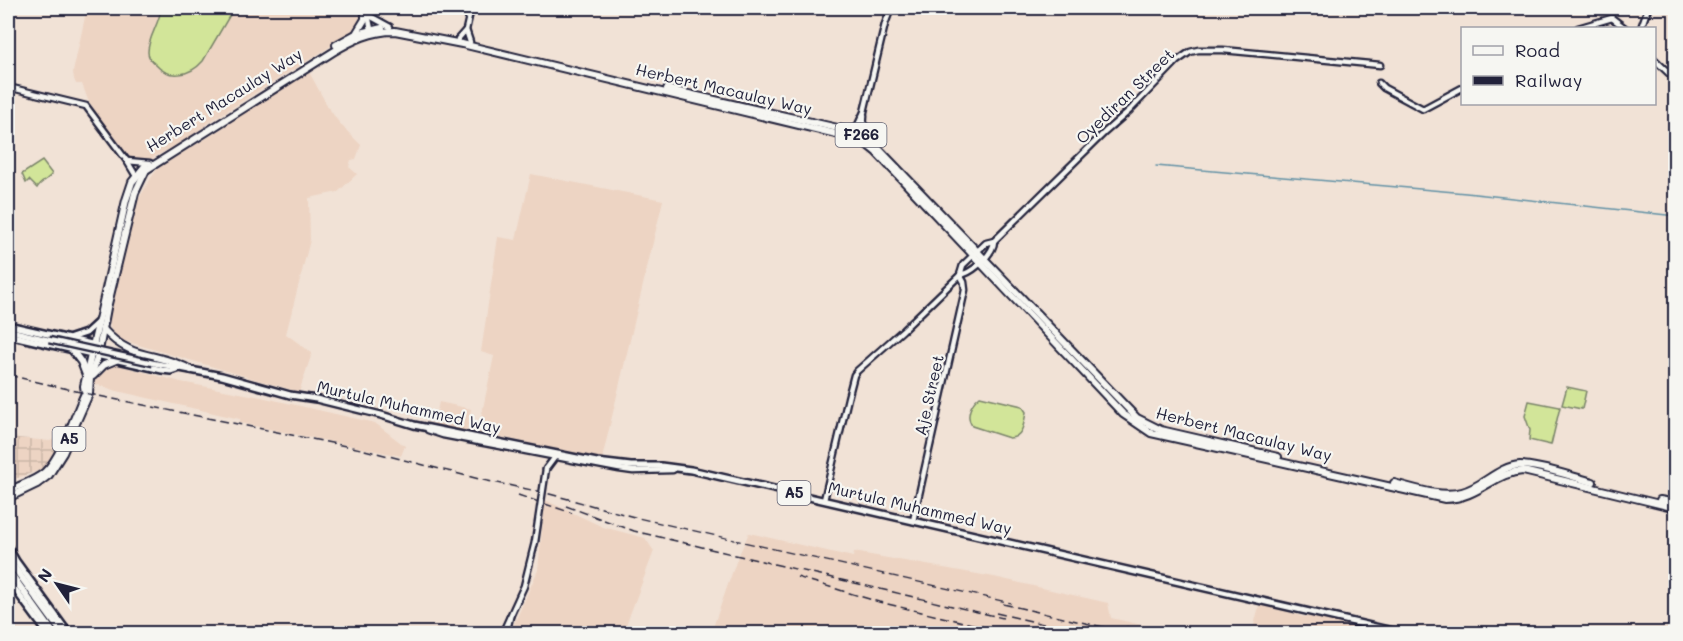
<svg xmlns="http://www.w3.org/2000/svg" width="1683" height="641" font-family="Mali,sans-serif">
<defs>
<pattern id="industrial-grid" width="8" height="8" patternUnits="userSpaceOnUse" patternTransform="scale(1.5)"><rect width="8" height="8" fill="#edd4c3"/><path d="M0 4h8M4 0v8" fill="none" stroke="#cbb6a8"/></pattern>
</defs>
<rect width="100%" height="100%" fill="#f1e2d6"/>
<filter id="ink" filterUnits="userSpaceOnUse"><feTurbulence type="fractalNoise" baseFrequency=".0167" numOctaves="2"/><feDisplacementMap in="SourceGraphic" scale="12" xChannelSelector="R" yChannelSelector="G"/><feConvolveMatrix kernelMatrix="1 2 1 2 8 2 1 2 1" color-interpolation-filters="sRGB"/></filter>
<g filter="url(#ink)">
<g fill="#edd4c3">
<polygon points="87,8 360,8 364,16 357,30 217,117 187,139 149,160 142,161 130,158 116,146 88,100 82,84 76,84 74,79 73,72"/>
<polygon points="308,70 328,107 340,124 361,145 356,159 351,160 349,167 357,174 338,192 309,198 310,240 286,334 312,353 299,392 118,339 110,328 109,316 134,207 151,178 158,168 215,133"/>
<polygon points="531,174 663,200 602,459 478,432 494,356 481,352 498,237 516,240"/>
<polygon points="114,364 181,382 261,397 375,423 405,446 401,456 240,423 240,419 117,391 92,383 100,373"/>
<polygon points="439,402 471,409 466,433 434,426"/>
<polygon points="545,500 603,527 645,538 654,551 623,633 510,633 538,570"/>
<polygon points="749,533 853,557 854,552 994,577 1108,603 1111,618 1177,633 711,633 737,559"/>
<polygon points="1261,605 1280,608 1303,617 1312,616 1388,633 1252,633 1259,606"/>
</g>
<polygon fill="url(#industrial-grid)" points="8,437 50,441 58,437 60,441 54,460 40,470 15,479 8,487"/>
<g fill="#d2e599" stroke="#7a846a" stroke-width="1.5">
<path d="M161,8H234L203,61C190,76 169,80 155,64C151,61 148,57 148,52C148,37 160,23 161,8Z"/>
<path d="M42,161L52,174C48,180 41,181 37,188L29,180L26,183L22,174Z"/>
<polygon points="1567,387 1586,391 1582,409 1562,405"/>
<path d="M980,396L1022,406L1026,412C1024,423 1023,438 1009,438L972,426C965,416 971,403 980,396Z"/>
<polygon points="1529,401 1560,407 1551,445 1529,440 1530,430 1525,416"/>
</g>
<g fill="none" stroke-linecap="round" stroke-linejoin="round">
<polyline stroke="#6291a5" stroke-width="1.5" points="1156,166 1466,193 1676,216"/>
<g stroke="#22223b" stroke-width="9">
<g id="secondary">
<polyline points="363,8 368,15 371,29"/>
<polyline points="368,15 390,27"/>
<polyline points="1578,28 1612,18 1625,28"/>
<polyline points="1641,28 1648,8"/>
<polyline points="458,39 466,30"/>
<polyline points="470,42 466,30 471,8"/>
<polyline points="1654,59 1676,80"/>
<polyline points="1379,83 1384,88 1423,109 1462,88"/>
<polyline points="8,87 86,106 127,161 136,176"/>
<polyline points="851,131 858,125 864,112 885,24 891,8"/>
<polyline points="863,136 864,115"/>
<polyline points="127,161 150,163"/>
<path d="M961,273L964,274C975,270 994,253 994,241"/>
<polyline points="8,330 49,340"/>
<polyline points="153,363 180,368"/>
<polyline points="428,430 443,435 619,469 633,471 673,470"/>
<polyline points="546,469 555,457"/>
<polyline points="824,500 848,398 854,375 857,371 903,330 960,275 963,265 986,243 994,241 1105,132 1130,110 1177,61 1190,52 1198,50 1223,50 1380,65"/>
<polyline points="913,521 965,290 964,282 960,275"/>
<polyline points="502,634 524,586 535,542"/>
<polyline points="506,634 510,617"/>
</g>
</g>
<g stroke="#22223b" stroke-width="10">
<g id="primary">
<polyline points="8,325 96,345"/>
<polyline points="8,335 162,370 171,371 180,368 222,376 290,395 316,399 381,415 414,425 597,462 631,466 661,466 691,470 1406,634"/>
<polyline points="71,338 86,333 98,322"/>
<polyline points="8,547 16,561 69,634"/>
<polyline points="8,580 48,634"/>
</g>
</g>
<g stroke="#22223b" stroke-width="10">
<g id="highway">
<polyline points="357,32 365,19 365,11"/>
<polyline points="336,45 356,34 382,28"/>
<polyline points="667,89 851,131 864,137 878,148 1137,418 1161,430 1278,457"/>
<path d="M103,329C132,362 158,351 191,370"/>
<polyline points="72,350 81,362 86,375"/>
<polyline points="93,376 104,365 116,360"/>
<path d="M1394,483C1414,488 1441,498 1462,492C1482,487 1499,466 1520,465C1540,465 1573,477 1593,482"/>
<path d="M8,491C20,485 35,481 45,472C62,456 75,414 85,393L84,386L126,200L132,182L145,166"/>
<path d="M8,498L37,484L49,475L63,453L81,412L89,394L90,378L98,356L107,308L135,193L146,170L333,52C353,40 371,31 395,31L462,44L861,140L876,152L1123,414L1151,433L1445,499C1479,499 1494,472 1523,471L1676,508"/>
<polyline points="1660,500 1676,503"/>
<polyline points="8,559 63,634"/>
<polyline points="8,570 54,634"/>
</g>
</g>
<use href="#secondary" stroke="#f6f6f2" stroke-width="4.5"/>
<use href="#primary" stroke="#f6f6f2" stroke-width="5"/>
<use href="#highway" stroke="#f6f6f2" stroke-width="6"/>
<g stroke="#22223b" stroke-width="1.5" stroke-dasharray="9 4.5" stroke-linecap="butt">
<polyline points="8,375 89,394 361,449 483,480 546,493 638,518 1011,603"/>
<polyline points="518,495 572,513"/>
<polyline points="566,506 634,531 1003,618"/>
<polyline points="797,577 879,602 1014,634"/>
<polyline points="1003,604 1133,634"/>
<polyline points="996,613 1087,634"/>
<polyline points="1126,627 1158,634"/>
</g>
<g stroke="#22223b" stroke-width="9" stroke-linecap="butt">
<g id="secondary-bridge">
<polyline points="49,340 153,363"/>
<polyline points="535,542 546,469"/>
</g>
</g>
<use href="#secondary-bridge" stroke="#f6f6f2" stroke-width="4.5"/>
</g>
</g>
<g text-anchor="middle" stroke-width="4.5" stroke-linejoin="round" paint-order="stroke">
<g fill="#f6f6f2" stroke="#626272" stroke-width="1.5">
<rect x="835.5" y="123" width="51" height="24" rx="4.5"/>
<rect x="52.5" y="427" width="33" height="24" rx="4.5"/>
<rect x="777.5" y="481" width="33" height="24" rx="4.5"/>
</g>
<g font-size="15" font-weight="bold" fill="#22223b">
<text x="861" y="140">F266</text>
<text x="69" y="444">A5</text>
<text x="794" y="498">A5</text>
</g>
<g font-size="16" fill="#22223b" stroke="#f6f6f2">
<text transform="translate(724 89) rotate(13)" y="6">Herbert Macaulay Way</text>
<text transform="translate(1125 96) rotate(-44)" y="6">Oyediran Street</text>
<text transform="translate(224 100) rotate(-32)" y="6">Herbert Macaulay Way</text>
<text transform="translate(929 395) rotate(-77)" y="6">Aje Street</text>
<text transform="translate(409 407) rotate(13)" y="6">Murtula Muhammed Way</text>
<text transform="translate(1244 434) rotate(14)" y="6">Herbert Macaulay Way</text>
<text transform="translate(920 508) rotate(13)" y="6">Murtula Muhammed Way</text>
</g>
</g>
<rect width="1683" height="641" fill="none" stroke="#f6f6f2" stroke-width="30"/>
<rect x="15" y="15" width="1653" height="611" fill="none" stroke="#22223b" stroke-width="2" filter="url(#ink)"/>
<rect x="1461" y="27" width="195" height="78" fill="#f6f6f2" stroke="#a1a1a9" stroke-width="1.5"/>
<rect x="1473" y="46" width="30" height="9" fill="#f6f6f2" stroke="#a1a1a9" stroke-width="1.5"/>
<text x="1515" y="57" font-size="18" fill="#22223b">Road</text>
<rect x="1473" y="76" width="30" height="9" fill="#22223b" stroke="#a1a1a9" stroke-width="1.5"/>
<text x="1515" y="87" font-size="18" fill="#22223b">Railway</text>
<g transform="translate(57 584) rotate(305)" stroke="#f6f6f2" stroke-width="4.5" paint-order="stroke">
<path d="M0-4.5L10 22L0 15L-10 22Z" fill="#22223b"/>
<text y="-9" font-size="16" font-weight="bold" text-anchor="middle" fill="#22223b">N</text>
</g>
</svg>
